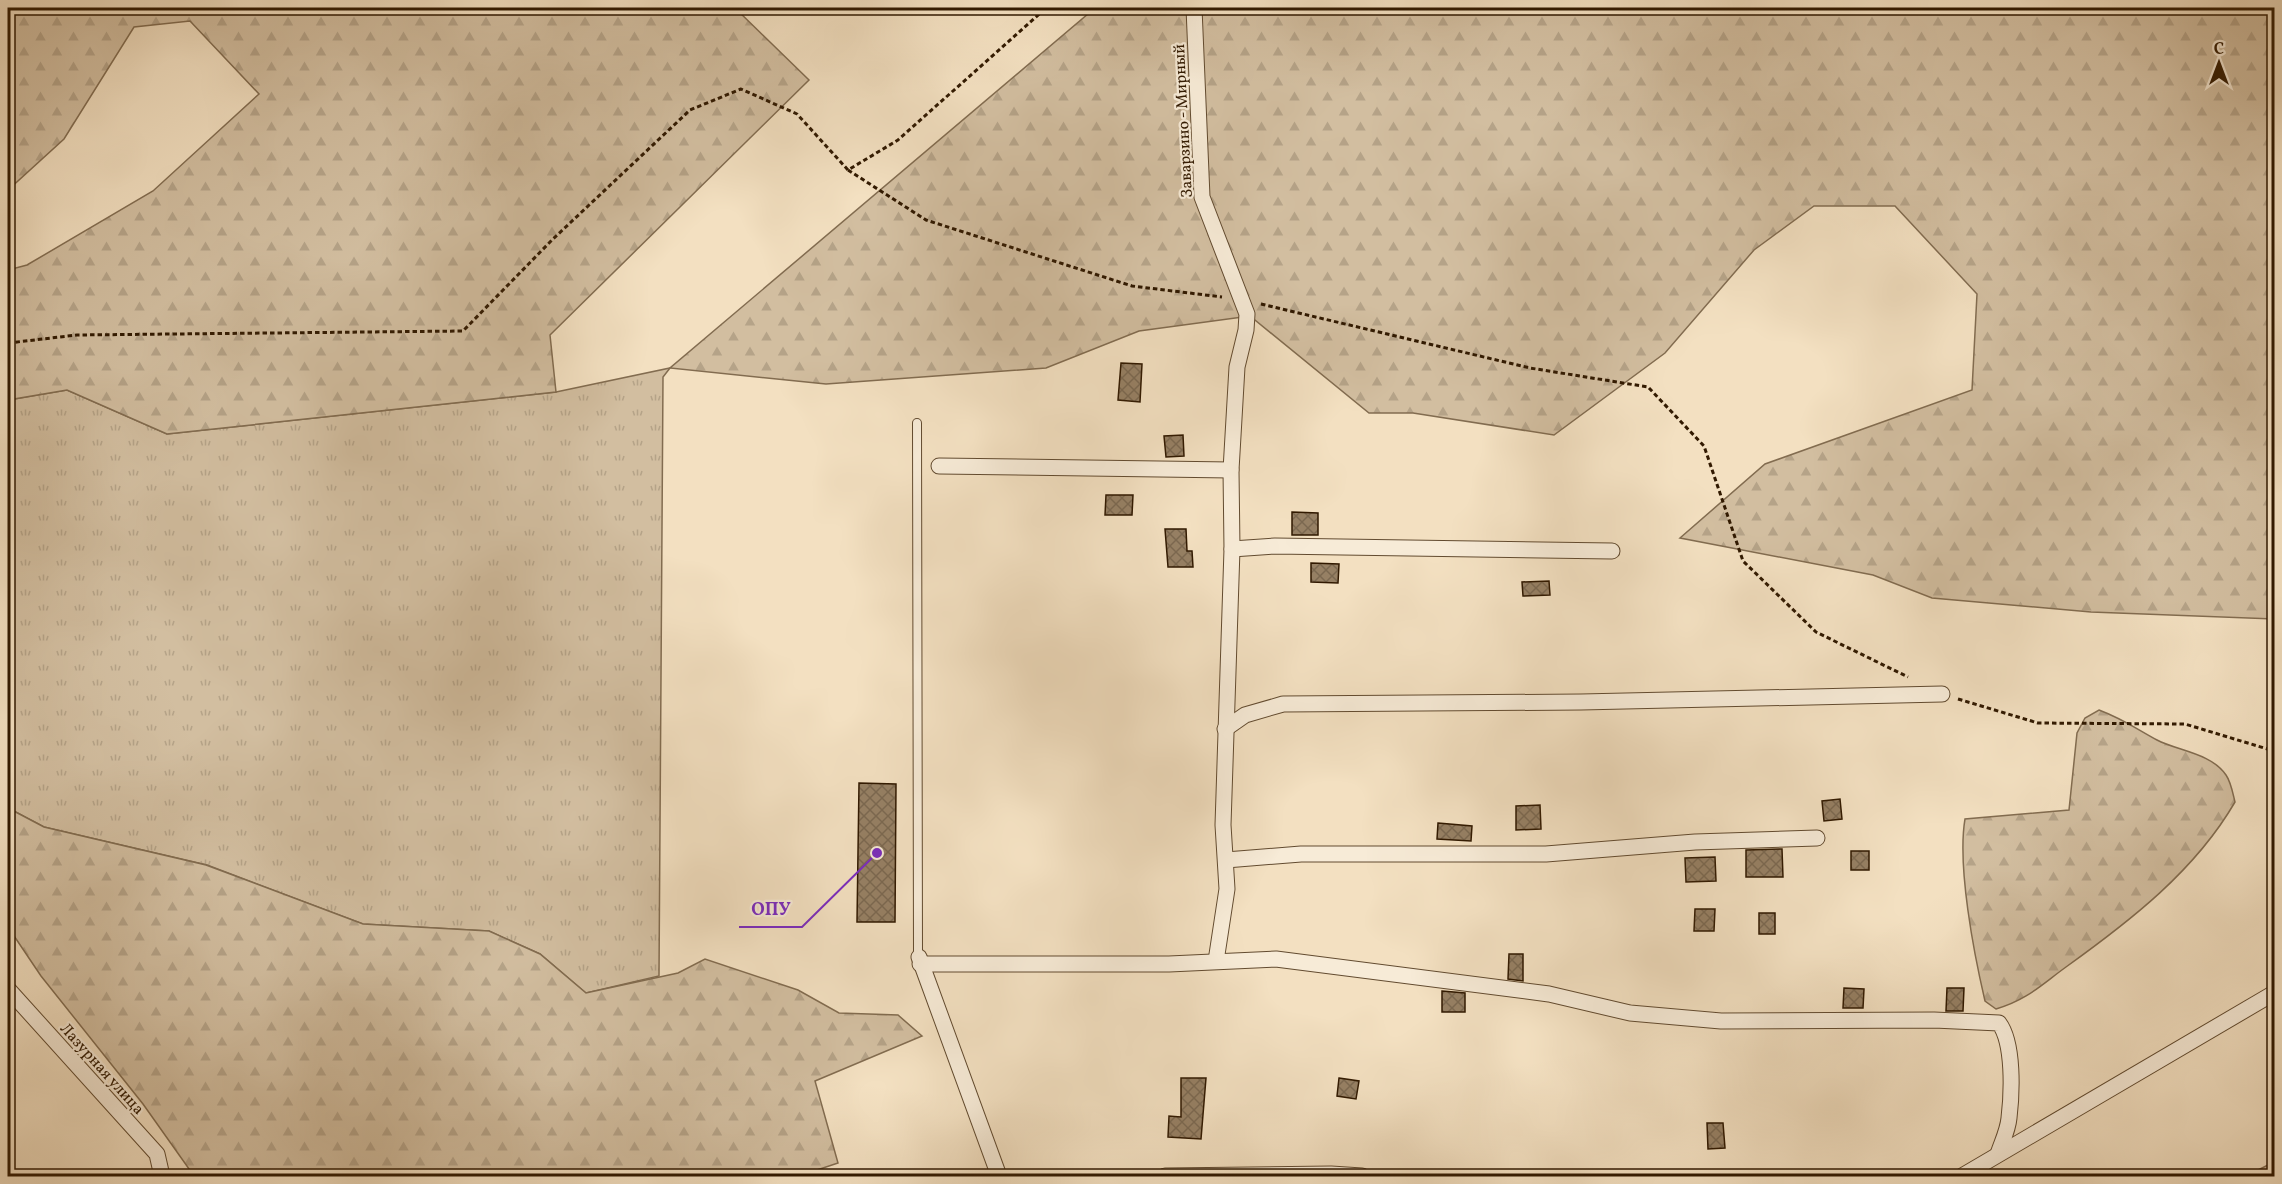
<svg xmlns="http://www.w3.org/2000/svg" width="2282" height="1184" font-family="Vollkorn,serif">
<defs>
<pattern id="grass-tufts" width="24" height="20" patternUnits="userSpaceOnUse" patternTransform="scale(1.5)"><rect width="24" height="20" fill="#d2bea0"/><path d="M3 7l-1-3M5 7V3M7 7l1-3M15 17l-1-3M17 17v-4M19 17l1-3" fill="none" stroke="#b5a388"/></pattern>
<pattern id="forest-firs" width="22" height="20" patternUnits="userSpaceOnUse" patternTransform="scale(1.5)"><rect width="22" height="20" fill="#d2bea0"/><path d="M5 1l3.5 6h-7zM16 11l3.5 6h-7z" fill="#b5a388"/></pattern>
<pattern id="building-cross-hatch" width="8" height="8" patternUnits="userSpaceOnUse" patternTransform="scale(1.5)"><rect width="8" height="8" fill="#968064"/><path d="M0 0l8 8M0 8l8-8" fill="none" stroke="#7b6850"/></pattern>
</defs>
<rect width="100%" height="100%" fill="#f3e0c1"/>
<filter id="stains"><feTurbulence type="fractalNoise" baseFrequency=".00333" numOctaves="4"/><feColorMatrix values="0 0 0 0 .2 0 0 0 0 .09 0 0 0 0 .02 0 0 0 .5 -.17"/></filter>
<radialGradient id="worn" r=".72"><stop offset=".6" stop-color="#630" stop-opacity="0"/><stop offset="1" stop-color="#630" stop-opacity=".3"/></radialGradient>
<polygon fill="url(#grass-tufts)" stroke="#826c50" stroke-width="1.5" points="670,368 663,377 659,976 586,993 540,954 489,931 363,924 207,865 44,827 8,808 8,400 67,390 167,434 556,392"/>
<g fill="url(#forest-firs)" stroke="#826c50" stroke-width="1.5">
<polygon points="8,8 735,8 809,80 550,335 556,392 167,434 67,390 8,400 8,270 27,265 153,191 259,94 190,21 134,27 64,139 8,190"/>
<polygon points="1095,8 2274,8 2274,619 2091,612 1932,598 1873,575 1680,538 1765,464 1972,390 1977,294 1895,206 1814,206 1754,250 1665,353 1554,435 1413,413 1369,413 1250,316 1139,331 1046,368 826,384 670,368"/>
<path d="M2099,710C2123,719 2135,728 2157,740C2178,751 2211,753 2226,775C2231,782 2233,794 2235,802C2195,871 2130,921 2066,967C2041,985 2027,1000 1996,1009L1985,1001C1974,954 1957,866 1965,819L2069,810L2077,733L2085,718Z"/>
<polygon points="8,808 44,827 206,865 363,924 489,931 540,954 586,993 678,973 705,959 798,990 839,1013 898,1015 922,1036 815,1081 838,1163 799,1176 194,1176 143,1104 41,976 8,927"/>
<polygon points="2274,1162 2274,1176 2246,1176"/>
</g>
<g fill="url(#building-cross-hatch)" stroke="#311900" stroke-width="1.5">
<polygon points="1121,363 1142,364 1140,402 1118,400"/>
<polygon points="1183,435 1184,456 1166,457 1164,436"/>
<polygon points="1106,495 1133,495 1132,515 1105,515"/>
<polygon points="1292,512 1318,513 1318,535 1292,535"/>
<polygon points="1165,529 1186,529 1187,551 1192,551 1193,567 1168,567"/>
<polygon points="1311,563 1339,564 1338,583 1311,582"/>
<polygon points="1549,581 1550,595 1523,596 1522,582"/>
<polygon points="859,783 896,784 895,922 857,922"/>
<polygon points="1840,799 1842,819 1824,821 1822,801"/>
<polygon points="1540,805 1541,829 1516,830 1516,806"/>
<polygon points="1438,823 1472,826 1471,841 1437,839"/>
<polygon points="1782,849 1783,877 1746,877 1746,850"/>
<rect x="1851" y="851" width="18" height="19"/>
<polygon points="1715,857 1716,881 1686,882 1685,858"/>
<polygon points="1695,909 1715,909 1714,931 1694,931"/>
<rect x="1759" y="913" width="16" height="21"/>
<polygon points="1509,954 1523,954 1523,981 1508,979"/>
<polygon points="1844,988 1864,989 1863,1008 1843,1008"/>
<polygon points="1947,988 1964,988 1963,1011 1946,1011"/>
<polygon points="1442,991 1465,993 1465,1012 1442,1012"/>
<polygon points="1181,1078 1206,1078 1201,1139 1168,1137 1169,1116 1181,1117"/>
<polygon points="1339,1078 1359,1081 1356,1099 1337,1096"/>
<polygon points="1707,1123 1723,1123 1725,1148 1708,1149"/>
</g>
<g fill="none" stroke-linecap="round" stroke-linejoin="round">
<g stroke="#624b30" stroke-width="10">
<polyline id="lane" points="917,423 918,955"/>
</g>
<g stroke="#624b30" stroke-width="17">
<g id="street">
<polyline points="1194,8 1202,197 1247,314 1246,330 1237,367 1231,470 1232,549 1223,825 1227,889 1216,961"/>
<polyline points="939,466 1231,470"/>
<polyline points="1232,549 1275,546 1612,551"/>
<polyline points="1225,729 1245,715 1283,704 1581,702 1942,694"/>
<polyline points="1226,860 1301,854 1546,854 1695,842 1817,838"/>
<polyline points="919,957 999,1176"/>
<path d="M920,964H1169L1276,959L1549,994L1630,1013L1721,1021L1934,1020L1999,1023C2014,1043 2012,1093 2009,1118C2008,1130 2002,1142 1998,1154"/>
<polyline points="8,989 157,1154 162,1176"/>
<polyline points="1165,1176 1331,1174 1362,1176"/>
<polyline points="1962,1176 2274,993"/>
</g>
</g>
<g stroke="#311900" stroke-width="3" stroke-dasharray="4.5 3" stroke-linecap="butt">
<polyline points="848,170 926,220 1132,286 1222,297"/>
<polyline points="1261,304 1530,368 1648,387 1704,446 1743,561 1816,632 1908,677"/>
<polyline points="8,343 77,335 463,331 553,239 690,110 741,89 797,114 848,170 898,140 1046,8"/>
<polyline points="1958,699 2038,723 2185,724 2274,751"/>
</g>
<use href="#lane" stroke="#f7ebd7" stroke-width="8"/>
<use href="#street" stroke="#f7ebd7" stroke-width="15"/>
</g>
<g text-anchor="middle" stroke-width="4.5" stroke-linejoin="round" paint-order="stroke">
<g font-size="16" fill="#311900" stroke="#f7ebd7">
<text transform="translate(1182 121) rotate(-93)" y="6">Заварзино - Мирный</text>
<text transform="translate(103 1068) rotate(48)" y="6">Лазурная улица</text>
</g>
</g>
<path fill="none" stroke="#7b2cbf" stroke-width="2" d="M877 853L802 927H739"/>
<circle fill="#7b2cbf" stroke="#f7ebd7" stroke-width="2" cx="877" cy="853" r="6"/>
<g font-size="18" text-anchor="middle" font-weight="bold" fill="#7b2cbf" stroke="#f7ebd7" stroke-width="4.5" stroke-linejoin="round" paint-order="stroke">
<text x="771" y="915">ОПУ</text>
</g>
<rect width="2282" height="1184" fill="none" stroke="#f3e0c1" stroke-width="30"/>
<rect x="9" y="9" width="2264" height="1166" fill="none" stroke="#311900" stroke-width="3"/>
<rect x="15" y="15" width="2252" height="1154" fill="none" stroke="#311900" stroke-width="1.5"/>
<g transform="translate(2219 63)" stroke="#f7ebd7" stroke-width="4.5" paint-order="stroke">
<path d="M0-4.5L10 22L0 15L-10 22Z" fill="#311900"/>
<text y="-9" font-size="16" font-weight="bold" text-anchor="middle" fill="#311900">С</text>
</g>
<rect width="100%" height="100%" filter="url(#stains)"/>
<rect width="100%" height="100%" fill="url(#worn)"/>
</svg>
